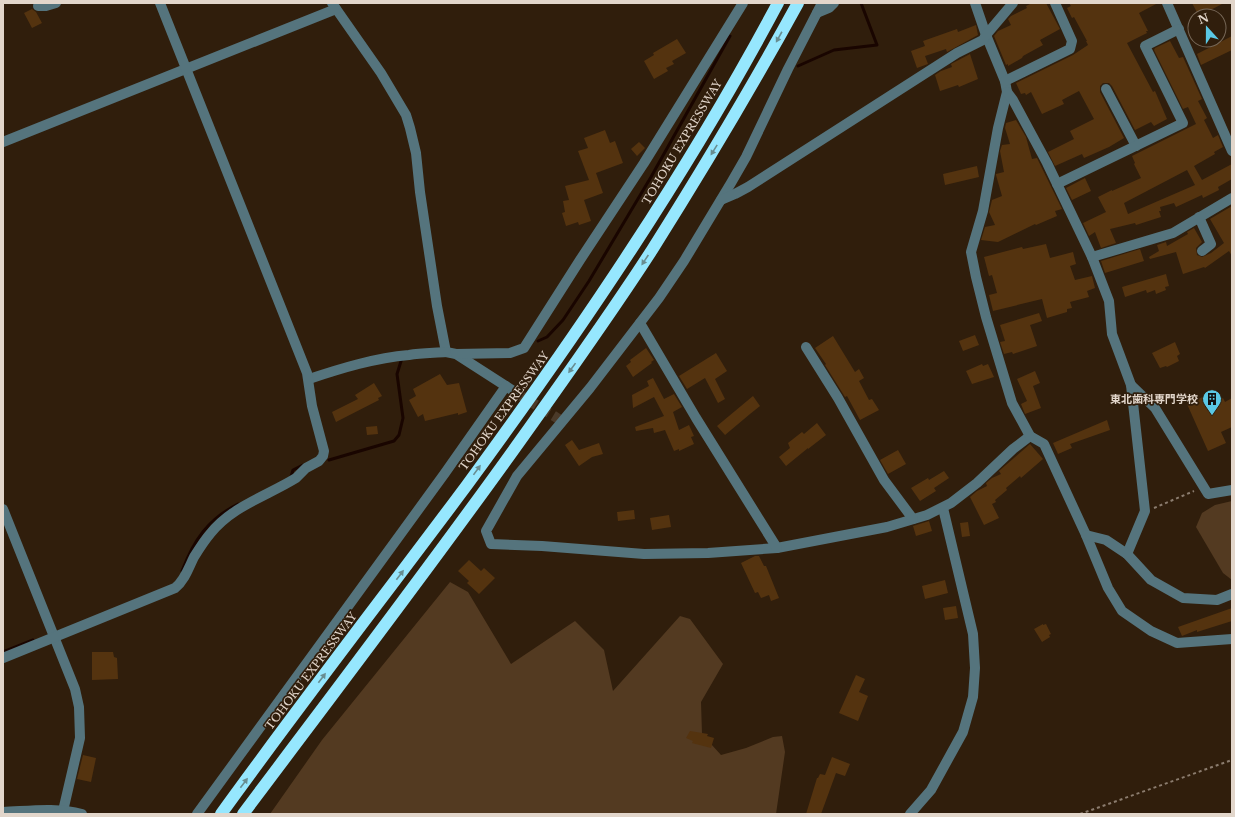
<svg xmlns="http://www.w3.org/2000/svg" width="1235" height="817" font-family="'Libre Baskerville','Noto Sans JP',serif">
<rect width="100%" height="100%" fill="#301e0c"/>
<g fill="#533a21">
<polygon points="1232,501 1232,580 1223,573 1196,527 1202,513 1215,505"/>
<polygon points="450,582 468,592 511,664 575,621 604,650 613,691 680,616 690,619 723,664 701,702 702,734 721,755 746,748 773,737 782,736 785,752 776,814 270,814 322,740"/>
</g>
<g fill="none" stroke-linecap="round" stroke-linejoin="round">
<g stroke="#190500" stroke-width="3">
<polyline points="798,66 834,50 877,45 861,3"/>
<polyline points="538,341 547,337 563,320 589,281 651,177 730,36"/>
<polyline points="329,460 394,441 399,435 403,418 397,374 402,358"/>
<polyline points="291,477 293,470 303,465"/>
<path d="M182,571C194,540 208,519 238,504"/>
<polyline points="3,652 33,640"/>
</g>
</g>
<g fill="#54330f" fill-rule="evenodd">
<polygon points="1032,3 1046,3 1060,29 1040,40 1043,45 1023,56 1022,58 1008,66 1008,64 1006,65 994,36 998,31 1011,25 1008,19 1011,16 1027,8 1026,6"/>
<polygon points="1069,3 1158,3 1139,13 1148,31 1146,31 1147,33 1127,43 1153,92 1155,91 1167,119 1154,126 1151,122 1135,130 1112,86 1109,83 1103,83 1100,86 1100,92 1124,138 1109,147 1084,158 1082,154 1055,166 1048,152 1074,139 1070,131 1094,119 1079,91 1062,100 1064,104 1042,114 1031,92 1026,95 1025,93 1021,94 1016,83 1073,55 1088,45 1086,41 1087,41 1074,17 1072,18 1067,8 1071,6"/>
<polygon points="1192,3 1224,3 1199,16"/>
<polygon points="32,9 36,12 42,23 32,28 24,13"/>
<polygon points="976,25 978,35 947,52 946,49 925,56 928,64 917,68 911,51 925,46 923,41 957,29 958,32"/>
<polygon points="1232,36 1232,50 1201,65 1197,54"/>
<polygon points="677,39 686,53 672,61 674,64 666,68 668,71 654,79 644,61 654,55 653,53"/>
<path d="M1170,41L1179,58L1183,57L1202,99L1198,101L1207,118L1204,120L1213,138L1218,135L1223,147L1214,152L1215,154L1194,166L1202,180L1232,164V179L1218,187L1219,190L1203,198L1202,195L1176,207L1174,203L1160,207L1161,211H1159L1161,217L1136,225L1135,223L1110,229L1116,243L1101,248L1095,232L1089,236L1083,223L1106,212L1098,197L1112,190V191L1141,178L1134,164L1135,163L1132,156L1196,124L1188,107L1183,109L1154,50L1155,48ZM1187,170L1195,185L1128,214L1124,203Z"/>
<polygon points="970,54 978,79 959,87 958,85 940,91 935,75 941,71 952,67 951,64"/>
<polygon points="1016,120 1026,137 1032,159 1037,158 1062,209 1055,211 1057,216 1036,225 1035,224 998,242 981,240 985,227 995,225 989,212 992,200 1002,196 996,175 996,174 1004,172 1000,151 1002,145 1010,144 1005,128 1006,123"/>
<polygon points="605,130 610,143 615,141 623,163 596,173 603,193 584,200 591,221 579,225 578,222 566,226 562,213 565,212 563,201 569,200 565,186 589,180 578,151 588,148 584,138"/>
<polygon points="639,142 645,148 637,156 631,149"/>
<polygon points="977,166 979,177 945,185 943,174"/>
<polygon points="1085,178 1091,191 1072,200 1066,188"/>
<polygon points="1232,206 1232,256 1229,251 1205,268 1204,267 1183,274 1176,252 1150,259 1149,257 1159,251 1157,245 1166,242 1167,246 1188,234 1187,232 1194,228 1202,242 1196,248 1197,255 1202,257 1211,253 1224,243 1210,219"/>
<polygon points="1046,244 1050,258 1073,252 1076,264 1070,266 1075,280 1092,276 1095,288 1087,291 1089,297 1070,302 1072,308 1067,309 1067,312 1047,318 1042,299 993,311 989,295 997,293 992,275 989,276 984,257 1022,247 1023,249"/>
<polygon points="1140,249 1144,261 1105,273 1101,261"/>
<polygon points="1166,274 1169,286 1165,287 1166,290 1156,294 1155,290 1147,293 1146,290 1125,297 1122,287"/>
<polygon points="1039,313 1042,321 1030,325 1037,346 1013,354 1012,352 1004,354 1000,342 1005,341 1000,325"/>
<polygon points="975,335 979,345 963,351 959,341"/>
<polygon points="833,336 855,372 859,369 864,378 859,381 869,400 872,399 879,410 860,420 847,396 845,397 825,365 826,364 815,348"/>
<polygon points="1175,342 1180,354 1177,356 1179,361 1167,367 1166,366 1160,368 1152,353"/>
<polygon points="646,348 654,360 651,362 652,363 633,377 626,366 631,362 630,360"/>
<polygon points="716,353 727,371 715,379 725,399 718,403 705,378 687,389 679,376"/>
<polygon points="982,364 983,366 988,364 994,377 972,384 966,371"/>
<polygon points="1035,371 1040,383 1033,386 1041,408 1025,414 1021,404 1027,401 1017,379"/>
<polygon points="440,374 447,385 459,383 467,412 458,415 458,413 425,421 423,414 418,417 409,400 416,396 413,389"/>
<polygon points="653,378 664,399 674,394 682,407 673,412 679,430 689,425 694,436 691,437 694,444 679,451 679,449 674,451 665,430 654,433 653,428 636,431 635,427 664,416 654,397 633,408 632,395 649,386 647,381"/>
<polygon points="374,383 382,396 378,398 379,400 336,422 332,412 358,399 355,395"/>
<polygon points="1207,395 1209,399 1215,396 1218,401 1223,398 1225,402 1232,398 1232,427 1221,432 1226,443 1208,451 1187,404"/>
<polygon points="753,396 760,406 750,414 725,435 717,426"/>
<polygon points="1107,420 1110,430 1070,444 1072,448 1058,454 1053,443"/>
<polygon points="817,423 826,435 808,449 808,448 786,466 779,457 790,448 788,443 802,432 804,434"/>
<polygon points="377,426 378,434 367,435 366,427"/>
<polygon points="572,440 579,450 599,443 603,454 592,457 579,466 565,445"/>
<polygon points="1030,444 1043,459 1021,478 1020,476 1006,488 1007,490 995,500 996,502 992,504 999,518 984,525 970,497 977,491 987,486 986,483 992,478 1001,474 999,471"/>
<polygon points="898,450 906,464 888,474 880,460"/>
<polygon points="944,471 949,478 934,488 936,491 920,501 911,488 928,478 929,480"/>
<polygon points="634,510 635,519 618,521 617,512"/>
<polygon points="669,515 671,527 652,530 650,518"/>
<polygon points="929,521 932,531 916,536 913,526"/>
<polygon points="968,522 970,536 962,537 960,523"/>
<polygon points="755,556 759,556 764,566 766,566 779,598 771,601 769,595 761,598 758,592 755,593 741,563"/>
<polygon points="469,560 481,571 484,568 495,578 479,594 467,583 469,581 458,571"/>
<polygon points="945,580 948,593 925,599 922,586"/>
<polygon points="956,606 958,618 945,620 943,608"/>
<polygon points="1232,608 1232,621 1197,632 1197,630 1182,636 1178,627"/>
<polygon points="1043,624 1043,625 1046,624 1051,634 1049,635 1050,637 1042,642 1034,629"/>
<polygon points="92,652 113,652 114,657 117,658 118,679 92,680"/>
<polygon points="856,675 865,679 859,692 868,696 858,721 839,713"/>
<polygon points="690,731 708,734 707,736 714,738 711,748 692,743 693,741 686,738"/>
<polygon points="83,755 96,758 91,782 77,779"/>
<polygon points="832,757 850,764 845,776 836,773 821,814 806,814 817,778 818,778 820,774 825,775"/>
</g>
<g fill="none" stroke-linecap="round" stroke-linejoin="round">
<polyline stroke="#4b3a29" stroke-width="10" stroke-dasharray="10 5" stroke-linecap="butt" points="515,392 562,421"/>
<g stroke="#8b7c6e" stroke-width="2" stroke-dasharray="3 3" stroke-linecap="butt">
<polyline points="1154,508 1194,491"/>
<polyline points="1080,814 1232,760"/>
</g>
<g stroke="#55747d" stroke-width="10">
<polyline points="332,3 381,73 406,115 410,128 416,153 420,192 437,306 446,352 456,354 515,392"/>
<polyline points="822,3 788,69 746,157 731,183 684,261 659,298 590,388 517,476 486,531 491,544 542,546 644,554 708,553 777,548 887,527 927,515 951,503 977,483 1013,449 1030,436"/>
<polyline points="975,3 986,35 1005,81 1007,92 998,128 983,211 971,252 976,277 986,317 1012,403 1030,436 1044,444 1086,535 1108,588 1122,611 1151,631 1177,643 1232,639"/>
<polyline points="1167,3 1232,151"/>
<polyline points="38,6 46,6 56,3"/>
<polyline points="817,13 829,8 834,3"/>
<polyline points="1005,81 1070,49 1072,41 1055,3"/>
<polyline points="1106,89 1136,146"/>
<polyline points="1007,92 1013,100 1047,163 1092,257 1109,301 1112,334 1131,385 1145,511 1127,554"/>
<polyline points="3,142 336,9"/>
<polyline points="1057,184 1183,123 1145,46 1179,29"/>
<polyline points="721,200 735,194 748,187 957,53 983,40 986,35 1013,3"/>
<polyline points="1199,217 1211,244 1202,251"/>
<polyline points="1092,257 1173,233 1232,198"/>
<polyline points="640,323 696,418 777,548"/>
<polyline points="806,347 838,398 884,480 913,519"/>
<polyline points="456,354 510,353 524,348 580,260 644,163 743,3"/>
<path d="M309,379C342,368 375,358 409,355C421,353 434,353 446,352"/>
<polyline points="1131,385 1155,408 1208,494 1232,490"/>
<polyline points="3,509 75,689 79,707 80,738 63,811"/>
<polyline points="1086,535 1106,540 1127,554 1151,580 1183,598 1217,600 1232,594"/>
<path d="M3,658L175,588C185,580 189,567 194,557C199,549 204,541 210,534C232,506 267,496 296,478L306,468L319,461L323,456L324,451L312,406L307,373L160,3"/>
<path d="M3,812C29,811 56,807 82,814"/>
<polyline points="197,814 445,473 506,386"/>
<polyline points="910,814 931,790 963,732 973,697 975,668 973,634 943,508"/>
</g>
<g stroke="#96e7fe" stroke-width="12">
<path d="M221,814C301,703 385,595 467,485C580,331 688,172 778,3"/>
<path d="M243,814C336,690 430,567 520,441C565,378 610,315 652,250C703,169 752,87 798,3"/>
</g>
</g>
<defs><path id="oneway-solid" d="M-6-.8H1V-3.2L6.5 0L1 3.2V.8H-6Z"/></defs>
<g fill="#688d91">
<use href="#oneway-solid" transform="translate(779 37) rotate(119)"/>
<use href="#oneway-solid" transform="translate(714 150) rotate(122)"/>
<use href="#oneway-solid" transform="translate(645 260) rotate(124)"/>
<use href="#oneway-solid" transform="translate(572 368) rotate(126)"/>
<use href="#oneway-solid" transform="translate(477 470) rotate(-54)"/>
<use href="#oneway-solid" transform="translate(400 575) rotate(-53)"/>
<use href="#oneway-solid" transform="translate(322 678) rotate(-53)"/>
<use href="#oneway-solid" transform="translate(244 783) rotate(-53)"/>
</g>
<defs>
<g id="building-pin" transform="scale(1)"><path d="M0 17L-7.5 6A9.5 9.5 0 1 1 7.5 6Z" fill="#5ac8e5" stroke="#301e0c"/><path d="M-4-6H4V6H1V3H-1V6H-4ZM-2.5-4.3h1.7v1.8h-1.7ZM.8-4.3h1.7v1.8H.8ZM-2.5-1h1.7V.8h-1.7ZM.8-1h1.7V.8H.8Z" fill="#111"/></g>
</defs>
<g fill-rule="evenodd">
<use href="#building-pin" x="1212" y="399"/>
</g>
<g text-anchor="middle" stroke-width="3.5" stroke-linejoin="round" paint-order="stroke">
<g font-size="11" fill="#e2d6cb" stroke="#301e0c">
<text transform="translate(682 142) rotate(-59)" y="4">TOHOKU EXPRESSWAY</text>
<text transform="translate(504 411) rotate(-54)" y="4">TOHOKU EXPRESSWAY</text>
<text transform="translate(311 671) rotate(-53)" y="4">TOHOKU EXPRESSWAY</text>
</g>
<g font-size="11" font-weight="bold" fill="#e2d6cb" stroke="#301e0c" text-anchor="end">
<text x="1198" y="403">東北歯科専門学校</text>
</g>
</g>
<rect width="1235" height="817" fill="none" stroke="#e2d6cb" stroke-width="8"/>
<g transform="translate(1207 28) rotate(339)"><circle r="19" fill="#301e0c" stroke="#776858"/>
<path d="M0-3L7 15L0 10L-7 15Z" fill="#5ac8e5"/>
<text y="-6" font-size="11" font-weight="bold" text-anchor="middle" fill="#e2d6cb">N</text>
</g>
</svg>
